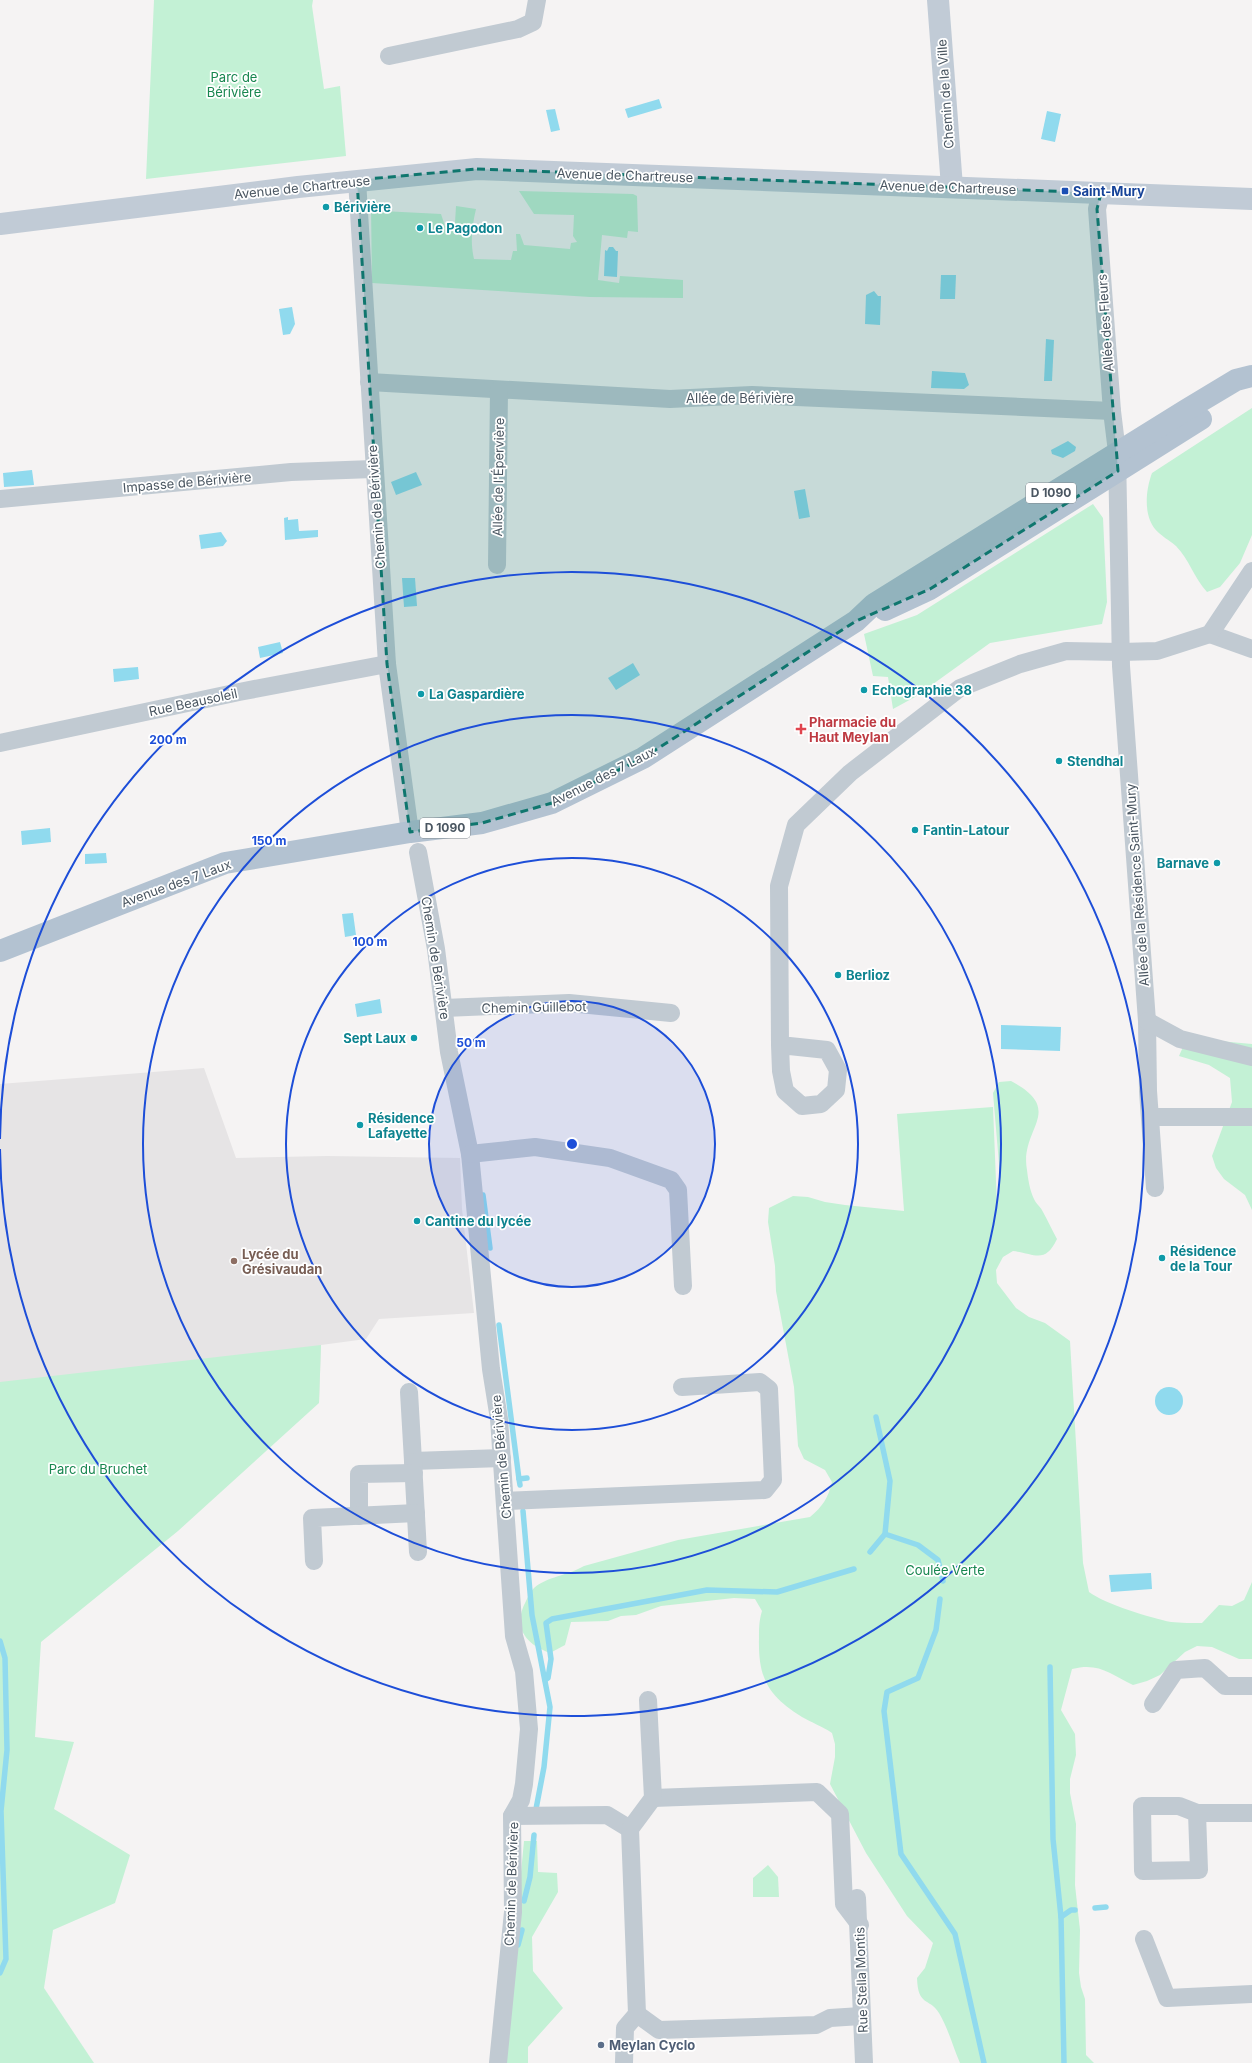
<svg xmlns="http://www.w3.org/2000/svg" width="1252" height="2063" font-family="Inter,sans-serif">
<rect width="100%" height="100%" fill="#f5f3f3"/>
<polygon fill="#e6e4e5" points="204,1068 236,1158 327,1156 460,1158 462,1209 474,1313 379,1319 366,1339 321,1345 319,1403 0,1446 0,1084"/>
<g fill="#c3f1d5">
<polygon points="154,0 313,0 312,6 324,89 340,86 346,156 146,179"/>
<path d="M519,191L633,194L637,196L638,232L628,231L627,238L602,235L598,280L619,283L620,276L683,280V298L590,297L372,283L371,205L376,200L382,211L441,214L445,226L455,223L456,206L476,209C472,226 470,242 474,259L511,260L513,251H517L516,234H520L524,245L570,249L571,243L577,242L573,236L574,215L534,214Z"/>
<path d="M1252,408V535L1240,563L1220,587L1207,592C1194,578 1189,559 1176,546C1169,540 1161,536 1155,529C1143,514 1146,489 1152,473Z"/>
<polygon points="1093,504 1103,518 1107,602 1102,624 990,643 915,697 893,709 888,677 873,676 864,634 917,615"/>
<polygon points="1187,1038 1252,1044 1252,1210 1245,1195 1224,1179 1216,1168 1212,1156 1232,1102 1230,1078 1209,1065 1179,1056"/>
<path d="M1011,1081C1067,1111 1019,1128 1027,1170C1028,1179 1030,1191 1034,1199C1036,1204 1041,1207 1043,1212C1048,1221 1052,1230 1057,1239C1045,1264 1036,1254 1013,1251L1003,1257L996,1270L997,1283L1016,1308L1029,1317L1045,1323L1070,1341L1083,1563L1089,1592C1105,1604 1151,1618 1171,1622C1181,1623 1192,1623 1202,1623L1219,1605L1232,1606L1244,1600L1252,1582V1659H1239L1212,1647L1197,1646L1185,1652L1160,1675L1147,1681L1133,1685C1110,1674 1099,1662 1072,1669L1061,1710L1075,1734L1076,1755L1070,1779V1793L1076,1824L1075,1885L1080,1930L1079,1973L1081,1987L1085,1999L1086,2055L1094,2063H960C953,2047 948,2028 939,2013C929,1997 918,2007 917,1978L925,1968L933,1943L907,1916L866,1853L830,1784L835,1757V1744L832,1733C822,1726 812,1723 802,1717C768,1696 758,1678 759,1638C759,1628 759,1621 762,1611L755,1599L734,1598L661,1606L636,1615L621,1616L608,1621L571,1622L565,1645L550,1653C525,1644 512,1627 526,1601C528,1597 530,1592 534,1588C546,1577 569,1575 584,1566L678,1540L810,1517C823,1506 828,1498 832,1482L825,1470L804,1459L798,1446L794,1387L776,1291L775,1266L768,1222L769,1208L793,1196L808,1197L825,1202L845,1205L904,1211L897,1114L993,1107L997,1206L999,1194V1164L993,1093L999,1082Z"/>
<polygon points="321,1345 319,1403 178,1531 41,1642 35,1737 74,1742 54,1809 130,1855 115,1903 53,1930 44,1988 94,2063 0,2063 0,1382"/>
<polygon points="524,1841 537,1841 538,1872 557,1873 558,1892 532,1937 533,1971 563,2008 528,2047 528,2063 503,2063"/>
<polygon points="768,1865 778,1877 779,1897 753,1897 753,1878"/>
</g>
<g fill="#90daee">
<polygon points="659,99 662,108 628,118 625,109"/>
<polygon points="555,109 560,130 551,132 546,110"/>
<polygon points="1047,111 1061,114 1055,142 1041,139"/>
<polygon points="609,247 613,247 616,251 618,251 617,277 604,276 605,250 607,251"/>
<polygon points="941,275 956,275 955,299 940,299"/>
<polygon points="874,291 878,296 881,296 880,325 865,324 866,295"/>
<polygon points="292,307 295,324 290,334 283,335 279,309"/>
<polygon points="1046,339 1054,340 1052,381 1044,381"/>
<polygon points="932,371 965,373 969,385 964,389 931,388"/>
<polygon points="1068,441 1076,447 1075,451 1063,458 1052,454 1051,450"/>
<polygon points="32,470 34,485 4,487 3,473"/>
<polygon points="416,472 422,485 396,495 391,482"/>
<polygon points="805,489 810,517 799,519 794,491"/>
<polygon points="288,517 288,520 298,519 299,531 318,530 318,537 285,540 284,518"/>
<polygon points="221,532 227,541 223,546 201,549 199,535"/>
<polygon points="402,578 415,578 417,606 404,607"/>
<polygon points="280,642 283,653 260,658 258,647"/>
<polygon points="633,663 640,675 616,690 608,678"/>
<polygon points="138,667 139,679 114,682 113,669"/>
<polygon points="50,828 51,842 22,845 21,831"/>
<polygon points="106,853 107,863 85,864 85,854"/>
<polygon points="353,913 356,935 345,937 342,914"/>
<polygon points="380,999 382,1013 357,1017 355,1004"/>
<polygon points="1001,1025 1061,1027 1060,1051 1001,1049"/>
<circle cx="1169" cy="1401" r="14"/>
<polygon points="1151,1573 1152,1589 1111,1592 1109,1575"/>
</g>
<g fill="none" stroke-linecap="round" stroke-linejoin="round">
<g stroke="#90daee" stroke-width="5.5">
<polyline points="483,1195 490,1248"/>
<polyline points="499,1325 519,1479"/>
<polyline points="520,1485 519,1479 527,1478"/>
<polyline points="523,1511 532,1615 550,1707 544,1767 536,1809"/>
<polyline points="885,1534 918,1545 938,1560 943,1581"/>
<polyline points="870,1552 885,1534 890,1481 876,1417"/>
<polyline points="940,1599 936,1630 918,1678 887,1692 884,1711 901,1854 955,1934 984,2063"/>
<polyline points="0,1641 5,1658 7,1750 1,1811 6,1959 0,1973"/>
<polyline points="1050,1667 1053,1839 1061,1917"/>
<polyline points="545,1680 548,1678 551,1659 546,1623 552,1619 707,1590 777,1592 854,1569"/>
<polyline points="524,1901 530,1877 534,1835"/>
<polyline points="1095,1908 1106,1907"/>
<polyline points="518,1945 522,1930"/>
<polyline points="1064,2063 1061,1917 1071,1910 1075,1910"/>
</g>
<g stroke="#c1cad2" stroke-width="18">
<polyline points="389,56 518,29 533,22 537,0"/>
<polyline points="357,180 387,664 410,832"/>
<polyline points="1101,193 1097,209 1112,411 1117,452 1121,666 1147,1021 1148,1091 1155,1188"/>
<polyline points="369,382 670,399 752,395 1112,411"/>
<polyline points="0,499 291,472 373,469"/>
<polyline points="497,565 499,390"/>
<polyline points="1210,634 1252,649"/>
<polyline points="0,743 239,692 387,664"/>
<polyline points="418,852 436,949 449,1052 470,1154 491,1369 499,1419 514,1636 524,1671 529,1729 524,1784 521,1800 512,1816 513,1912 498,2063"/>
<polyline points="444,1008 569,1003 671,1013"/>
<polyline points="1147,1021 1180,1039 1252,1057"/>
<polyline points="780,1045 827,1050 838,1070 836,1090 821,1104 802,1106 785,1091 781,1071 780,1045 779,886 796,825 850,773 960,688 1020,664 1066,651 1121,652 1157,651 1210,634 1252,571"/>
<polyline points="1150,1117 1252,1117"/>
<polyline points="470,1154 535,1147 610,1158 671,1180 678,1190 683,1286"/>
<polyline points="409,1392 413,1461 502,1458"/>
<polyline points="413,1462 418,1552"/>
<polyline points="505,1501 765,1490 773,1480 769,1389 760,1382 682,1387"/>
<polyline points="359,1516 359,1474 414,1473"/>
<polyline points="314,1561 312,1518 416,1513"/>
<polyline points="1153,1704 1176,1670 1205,1668 1225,1686 1252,1686"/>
<polyline points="653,1798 817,1792 840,1814 844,1904 860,1925"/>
<polyline points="1197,1813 1199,1870 1143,1871 1142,1806 1179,1806 1197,1813 1252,1813"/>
<polyline points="512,1816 607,1815 630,1829"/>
<polyline points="857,1898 864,2063"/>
<polyline points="1144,1939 1167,1998 1252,1994"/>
<polyline points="637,2014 659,2030 816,2025 830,2018 861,2016"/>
<polyline points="624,2063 625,2028 637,2014 630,1829 653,1798 648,1700"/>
</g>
<g stroke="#c1cbd6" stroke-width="22">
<polyline points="938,0 952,187"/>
<polyline points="0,224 298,187 477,169 1252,199"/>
</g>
<g stroke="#b3c2d1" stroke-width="22">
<polyline points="885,610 930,589 1201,419"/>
<polyline points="0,951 225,863 410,832 482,823 552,803 643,758 856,621 874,604 1186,410 1236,380 1252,376"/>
</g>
</g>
<path fill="#0f766e" fill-opacity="0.2" stroke="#0f766e" stroke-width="3" stroke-dasharray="8 5" stroke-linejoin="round" d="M477,169L1101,193L1097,209L1118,471L930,589L856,621L643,758L552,803L482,823L410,832L387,664L357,180Z"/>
<circle cx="572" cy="1144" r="143" fill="#1d4ed8" fill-opacity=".12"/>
<g fill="none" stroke="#1d4ed8" stroke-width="2">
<circle cx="572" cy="1144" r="143"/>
<circle cx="572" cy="1144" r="286"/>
<circle cx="572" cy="1144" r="429"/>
<path d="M0 1139A572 572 0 1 1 0 1149"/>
</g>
<rect fill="#1a4fb4" stroke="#fff" stroke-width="1.5" x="1061" y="187" width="8" height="8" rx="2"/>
<g fill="#0f9aa8" stroke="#fff" stroke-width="1.5">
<circle cx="326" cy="207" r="4"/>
<circle cx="420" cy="228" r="4"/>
<circle cx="864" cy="690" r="4"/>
<circle cx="421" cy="694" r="4"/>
<circle cx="1059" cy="761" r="4"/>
<circle cx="915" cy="830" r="4"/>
<circle cx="1217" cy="863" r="4"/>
<circle cx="838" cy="975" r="4"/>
<circle cx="414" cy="1038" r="4"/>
<circle cx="360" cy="1125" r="4"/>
<circle cx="417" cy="1221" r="4"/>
<circle cx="1162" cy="1258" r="4"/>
</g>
<path fill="#e0444e" stroke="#fff" stroke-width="1.5" d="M799 723h4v4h4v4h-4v4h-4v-4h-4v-4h4z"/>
<circle fill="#8d6e63" stroke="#fff" stroke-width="1.5" cx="234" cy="1261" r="4"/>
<circle fill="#5c6f8a" stroke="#fff" stroke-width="1.5" cx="601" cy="2045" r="4"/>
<g text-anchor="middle" stroke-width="3.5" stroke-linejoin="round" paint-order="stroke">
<g fill="#fff" stroke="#808990" stroke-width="1">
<rect x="1026" y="483" width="50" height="20" rx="3"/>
<rect x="420" y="818" width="50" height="20" rx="3"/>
</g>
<g font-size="12" font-weight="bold" fill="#4a5661">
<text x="1051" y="497">D 1090</text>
<text x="445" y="832">D 1090</text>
</g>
<g font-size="13" fill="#17864f" stroke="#fff">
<text x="234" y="82">Parc de<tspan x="234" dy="15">Bérivière</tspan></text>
<text x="98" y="1474">Parc du Bruchet</text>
<text x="945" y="1575">Coulée Verte</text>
</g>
<g font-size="13" fill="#4a5661" stroke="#fff">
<text transform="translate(945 94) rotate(-94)" y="5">Chemin de la Ville</text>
<text transform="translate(625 175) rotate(2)" y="5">Avenue de Chartreuse</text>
<text transform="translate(302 187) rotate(-6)" y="5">Avenue de Chartreuse</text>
<text transform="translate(948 187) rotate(2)" y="5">Avenue de Chartreuse</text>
<text transform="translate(1105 323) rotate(-94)" y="5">Allée des Fleurs</text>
<text x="740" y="403">Allée de Bérivière</text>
<text transform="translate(498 477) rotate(-89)" y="5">Allée de l'Épervière</text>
<text transform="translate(187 482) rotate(-5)" y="5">Impasse de Bérivière</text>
<text transform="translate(376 507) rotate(-94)" y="5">Chemin de Bérivière</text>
<text transform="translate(193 702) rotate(-12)" y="5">Rue Beausoleil</text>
<text transform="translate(603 776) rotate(-27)" y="5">Avenue des 7 Laux</text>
<text transform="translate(176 883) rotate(-20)" y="5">Avenue des 7 Laux</text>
<text transform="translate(1137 885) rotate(-94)" y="5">Allée de la Résidence Saint-Mury</text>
<text transform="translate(436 958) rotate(81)" y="5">Chemin de Bérivière</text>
<text transform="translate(534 1007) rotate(-1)" y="5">Chemin Guillebot</text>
<text transform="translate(501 1457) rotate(-95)" y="5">Chemin de Bérivière</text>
<text transform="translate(511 1884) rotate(-88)" y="5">Chemin de Bérivière</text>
<text transform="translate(861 1980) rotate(-92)" y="5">Rue Stella Montis</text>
</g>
<g font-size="13" font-weight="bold" fill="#164399" stroke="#fff" text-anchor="start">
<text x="1073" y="196">Saint-Mury</text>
</g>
<g font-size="13" font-weight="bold" fill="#0d838f" stroke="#fff" text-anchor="start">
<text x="334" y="212">Bérivière</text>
<text x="428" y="233">Le Pagodon</text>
<text x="872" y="695">Echographie 38</text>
<text x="429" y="699">La Gaspardière</text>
<text x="1067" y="766">Stendhal</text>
<text x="923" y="835">Fantin-Latour</text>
<text x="1209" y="868" text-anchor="end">Barnave</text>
<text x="846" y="980">Berlioz</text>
<text x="406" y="1043" text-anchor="end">Sept Laux</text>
<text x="368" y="1123">Résidence<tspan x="368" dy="15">Lafayette</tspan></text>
<text x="425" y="1226">Cantine du lycée</text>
<text x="1170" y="1256">Résidence<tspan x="1170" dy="15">de la Tour</tspan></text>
</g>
<g font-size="13" font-weight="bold" fill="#be3a42" stroke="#fff" text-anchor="start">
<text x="809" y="727">Pharmacie du<tspan x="809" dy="15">Haut Meylan</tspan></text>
</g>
<g font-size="13" font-weight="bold" fill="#785e54" stroke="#fff" text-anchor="start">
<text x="242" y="1259">Lycée du<tspan x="242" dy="15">Grésivaudan</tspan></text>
</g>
<g font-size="13" font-weight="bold" fill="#4e5e75" stroke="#fff" text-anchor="start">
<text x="609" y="2050">Meylan Cyclo</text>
</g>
</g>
<circle cx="572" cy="1144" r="6" fill="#1d4ed8" stroke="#fff" stroke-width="2"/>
<g font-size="12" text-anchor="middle" font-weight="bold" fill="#1d4ed8" stroke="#fff" stroke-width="3.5" stroke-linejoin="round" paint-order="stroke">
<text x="168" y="744">200 m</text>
<text x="269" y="845">150 m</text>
<text x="370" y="946">100 m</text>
<text x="471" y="1047">50 m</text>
</g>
</svg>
